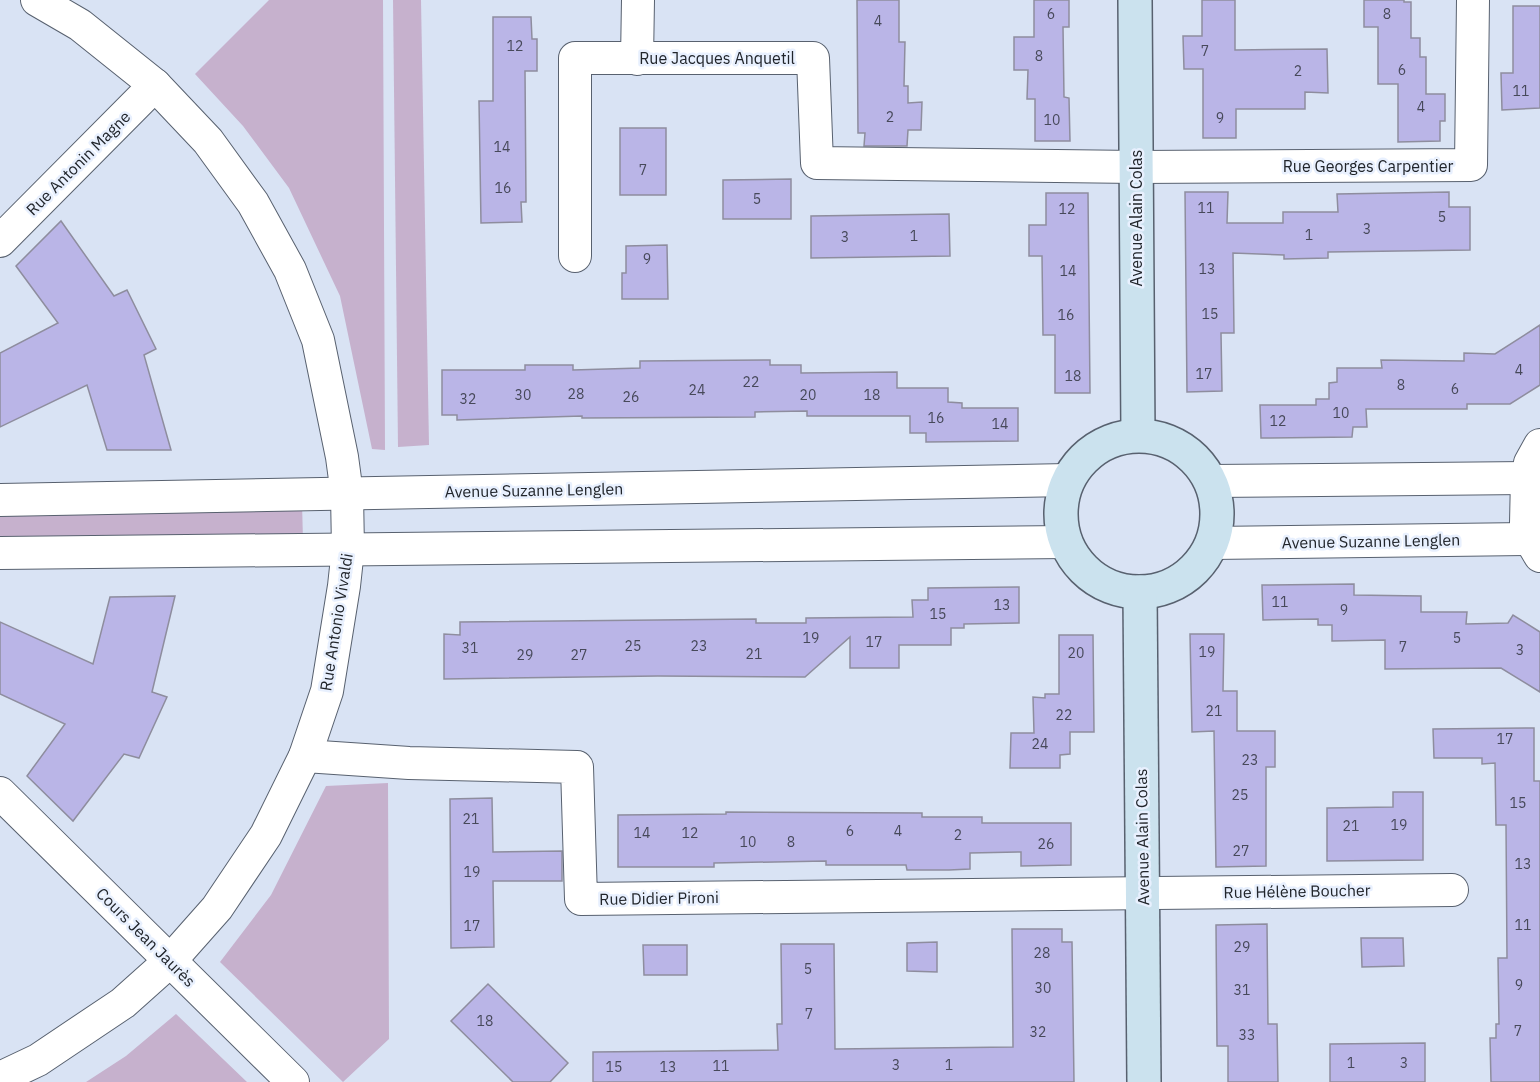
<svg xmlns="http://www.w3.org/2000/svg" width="1540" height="1082" font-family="'IBM Plex Sans',sans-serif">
<rect width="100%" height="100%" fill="#d9e3f4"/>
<g fill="#c6b1cd">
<polygon points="269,0 383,0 385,450 372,449 340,296 289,188 243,126 195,74"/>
<polygon points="393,0 421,0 429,445 398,447"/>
<polygon points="302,502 303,541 0,542 0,505"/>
<polygon points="388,783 389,1039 343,1082 220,962 271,895 326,786"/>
<polygon points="176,1014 247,1082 86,1082 126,1056"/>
</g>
<g fill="#bab5e7" stroke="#8e8d9e" stroke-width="1.5">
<polygon points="857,0 899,0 899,42 905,42 904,86 908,86 908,103 922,102 921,130 908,130 907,146 864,146 865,133 858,133"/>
<polygon points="1034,0 1069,0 1069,27 1063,27 1064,97 1069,98 1070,141 1035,141 1035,99 1027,99 1028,70 1014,70 1014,37 1034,37"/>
<polygon points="1202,0 1235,0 1235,50 1327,49 1328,93 1305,92 1305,109 1236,109 1236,138 1203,138 1203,69 1184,69 1183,36 1202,36"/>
<polygon points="1364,0 1404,0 1404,2 1411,2 1411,38 1420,38 1420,57 1426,57 1426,94 1445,94 1445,121 1440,121 1440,141 1398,142 1398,84 1378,84 1378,27 1364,27"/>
<polygon points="1513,6 1540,6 1540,108 1502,110 1501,73 1513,73"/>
<polygon points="493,17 531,17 532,39 537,39 537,71 525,71 526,202 521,202 522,222 481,223 479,101 493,101"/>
<rect x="620" y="128" width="46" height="67"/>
<polygon points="791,179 791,219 723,219 723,180"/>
<polygon points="1185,192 1228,192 1227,223 1283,223 1283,212 1338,212 1337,194 1449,192 1449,207 1470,207 1470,250 1328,252 1328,258 1284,259 1284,255 1233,253 1234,333 1221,333 1222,391 1187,392"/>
<polygon points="1046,193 1088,193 1090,393 1055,393 1055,335 1043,335 1042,256 1029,256 1029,225 1046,225"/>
<polygon points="949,214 950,256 811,258 811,216"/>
<polygon points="61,221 114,296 127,290 156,349 144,355 171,450 107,450 87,385 0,427 0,353 58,323 16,266"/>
<polygon points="667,245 668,299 622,299 622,273 626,273 626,246"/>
<polygon points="1540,325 1540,385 1510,404 1467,404 1467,409 1366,409 1367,427 1353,427 1352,437 1261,438 1260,405 1316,405 1316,399 1329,399 1329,383 1337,382 1337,368 1382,368 1381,360 1464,361 1464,353 1495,354"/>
<polygon points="770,360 770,365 801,365 801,373 897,372 897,388 948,388 948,402 962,403 962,408 1018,408 1018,441 926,442 926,433 910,433 910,416 807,416 807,411 755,412 755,417 582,418 582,416 457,420 457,415 442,415 442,370 525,370 525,365 573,365 573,370 640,368 640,361"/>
<polygon points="1354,584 1354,595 1421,596 1421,612 1467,612 1466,624 1508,623 1513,615 1540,632 1540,692 1501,668 1385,669 1385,640 1332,641 1332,625 1318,625 1318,619 1263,620 1262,585"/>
<polygon points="1019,587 1019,623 964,624 964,628 951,628 951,645 899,645 899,668 850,668 850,637 805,677 658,676 444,679 444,634 460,635 460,622 756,619 756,623 806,623 806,618 913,617 912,600 928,600 928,588"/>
<polygon points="175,596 152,692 167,697 139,758 124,754 73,821 27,776 65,724 0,694 0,622 93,664 110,597"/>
<polygon points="1190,634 1224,634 1223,691 1237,691 1237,731 1275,731 1275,767 1266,767 1266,866 1216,867 1214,731 1192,732"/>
<polygon points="1059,635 1093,635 1094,732 1070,732 1070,754 1060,755 1060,768 1010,768 1011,733 1034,733 1033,697 1045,698 1045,694 1059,694"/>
<polygon points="1534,728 1534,781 1540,781 1540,1082 1491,1082 1490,1038 1496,1038 1496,1024 1499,1024 1498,958 1507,958 1506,825 1496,825 1495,763 1482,764 1482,758 1434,758 1433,729"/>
<polygon points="1393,792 1423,792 1423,860 1327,861 1327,808 1393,807"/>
<polygon points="492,798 493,852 562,851 562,881 493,881 494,947 451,948 450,799"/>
<polygon points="726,812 922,813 922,817 982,817 982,823 1071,823 1071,865 1021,866 1021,852 970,853 970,869 949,870 907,870 906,865 826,865 826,861 714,863 714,867 618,867 618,815 726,814"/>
<polygon points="1267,924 1268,1024 1277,1024 1278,1082 1228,1082 1228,1046 1217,1046 1216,925"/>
<polygon points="1012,929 1062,929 1062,942 1072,942 1074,1082 593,1082 593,1052 778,1050 777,1024 782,1024 781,944 834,944 835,1049 1013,1047"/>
<polygon points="1361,938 1403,938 1404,966 1362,967"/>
<polygon points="937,942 937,972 907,971 907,943"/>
<polygon points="643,945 687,945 687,975 644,975"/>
<polygon points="488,984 568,1063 550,1082 513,1082 451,1021"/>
<polygon points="1425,1043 1425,1082 1330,1082 1330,1044"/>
</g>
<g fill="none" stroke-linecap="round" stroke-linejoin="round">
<g stroke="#58616f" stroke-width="34">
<g id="street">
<polyline points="637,59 638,0"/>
<polyline points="0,241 155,85"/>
<polyline points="575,256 575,58 813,58 817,163 1136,167 1471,165 1473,0"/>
<polyline points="1540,445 1530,463 1527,478 1526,523 1530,539 1540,556"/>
<polyline points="1211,481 1527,478"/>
<polyline points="0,500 1068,480"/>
<polyline points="1212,543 1530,539"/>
<polyline points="0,553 1066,542"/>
<polyline points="305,756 409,763 577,767 581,899 1452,890"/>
<polyline points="0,793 293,1082"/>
<polyline points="0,1078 38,1060 123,1003 170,961 217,908 266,835 305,756 327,691 344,586 348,549 347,494 342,457 318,340 290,270 253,203 208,141 155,85 80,25 37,0"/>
</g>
</g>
<g stroke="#58616f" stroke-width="36">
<g id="secondary">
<polyline points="1135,0 1138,435"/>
<circle cx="1139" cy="514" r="78"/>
<polyline points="1140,592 1144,1082"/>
</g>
</g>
<use href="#street" stroke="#fff" stroke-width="32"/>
<use href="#secondary" stroke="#cbe2ee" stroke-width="33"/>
</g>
<g text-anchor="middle" stroke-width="5" stroke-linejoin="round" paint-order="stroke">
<g font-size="14" fill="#47495a">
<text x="1051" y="19">6</text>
<text x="1387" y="19">8</text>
<text x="878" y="26">4</text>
<text x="515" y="51">12</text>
<text x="1205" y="56">7</text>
<text x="1039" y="61">8</text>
<text x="1402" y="75">6</text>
<text x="1298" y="76">2</text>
<text x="1521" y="96">11</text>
<text x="1421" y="112">4</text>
<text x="890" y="122">2</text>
<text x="1220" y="123">9</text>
<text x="1052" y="125">10</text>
<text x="502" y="152">14</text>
<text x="643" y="175">7</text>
<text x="503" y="193">16</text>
<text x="757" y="204">5</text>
<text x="1206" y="213">11</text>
<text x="1067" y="214">12</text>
<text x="1442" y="222">5</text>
<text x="1367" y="234">3</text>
<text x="1309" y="240">1</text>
<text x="914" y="241">1</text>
<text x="845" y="242">3</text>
<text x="647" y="264">9</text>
<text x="1207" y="274">13</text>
<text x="1068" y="276">14</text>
<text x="1210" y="319">15</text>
<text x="1066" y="320">16</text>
<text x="1519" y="375">4</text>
<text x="1204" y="379">17</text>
<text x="1073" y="381">18</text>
<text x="751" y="387">22</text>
<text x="1401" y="390">8</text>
<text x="1455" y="394">6</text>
<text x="697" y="395">24</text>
<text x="576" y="399">28</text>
<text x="523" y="400">30</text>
<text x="808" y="400">20</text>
<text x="872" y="400">18</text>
<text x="631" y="402">26</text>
<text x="468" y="404">32</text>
<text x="1341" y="418">10</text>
<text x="936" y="423">16</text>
<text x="1278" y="426">12</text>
<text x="1000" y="429">14</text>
<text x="1280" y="607">11</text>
<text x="1002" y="610">13</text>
<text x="1344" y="615">9</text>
<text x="938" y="619">15</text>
<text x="811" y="643">19</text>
<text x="1457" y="643">5</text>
<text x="874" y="647">17</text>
<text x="633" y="651">25</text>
<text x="699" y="651">23</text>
<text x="1403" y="652">7</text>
<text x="470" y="653">31</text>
<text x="1520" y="655">3</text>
<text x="1207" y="657">19</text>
<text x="1076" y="658">20</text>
<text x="754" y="659">21</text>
<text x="525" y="660">29</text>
<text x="579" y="660">27</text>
<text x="1214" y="716">21</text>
<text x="1064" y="720">22</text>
<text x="1505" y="744">17</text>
<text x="1040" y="749">24</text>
<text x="1250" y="765">23</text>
<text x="1240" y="800">25</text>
<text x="1518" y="808">15</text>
<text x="471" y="824">21</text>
<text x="1399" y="830">19</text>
<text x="1351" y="831">21</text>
<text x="850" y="836">6</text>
<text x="898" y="836">4</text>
<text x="642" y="838">14</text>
<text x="690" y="838">12</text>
<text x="958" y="840">2</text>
<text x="748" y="847">10</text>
<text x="791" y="847">8</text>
<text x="1046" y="849">26</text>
<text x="1241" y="856">27</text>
<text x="1523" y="869">13</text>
<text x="472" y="877">19</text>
<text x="1523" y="930">11</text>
<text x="472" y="931">17</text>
<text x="1242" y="952">29</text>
<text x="1042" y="958">28</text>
<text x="808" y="974">5</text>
<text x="1519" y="990">9</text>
<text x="1043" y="993">30</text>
<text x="1242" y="995">31</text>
<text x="809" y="1019">7</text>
<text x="485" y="1026">18</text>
<text x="1518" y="1036">7</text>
<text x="1038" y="1037">32</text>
<text x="1247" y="1040">33</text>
<text x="1351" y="1068">1</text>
<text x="1404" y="1068">3</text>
<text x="896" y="1070">3</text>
<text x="949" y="1070">1</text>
<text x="721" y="1071">11</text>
<text x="614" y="1072">15</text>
<text x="668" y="1072">13</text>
</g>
<g font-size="16" fill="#21252b" stroke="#e8f0fe">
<text x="717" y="64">Rue Jacques Anquetil</text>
<text transform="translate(78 163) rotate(-45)" y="6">Rue Antonin Magne</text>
<text x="1368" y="172">Rue Georges Carpentier</text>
<text transform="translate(1136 218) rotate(-90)" y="6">Avenue Alain Colas</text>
<text transform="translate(534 490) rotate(-1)" y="6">Avenue Suzanne Lenglen</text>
<text transform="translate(1371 541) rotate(-1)" y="6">Avenue Suzanne Lenglen</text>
<text transform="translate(336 622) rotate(-81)" y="6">Rue Antonio Vivaldi</text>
<text transform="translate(1142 837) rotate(-91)" y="6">Avenue Alain Colas</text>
<text transform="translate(1297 891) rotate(-1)" y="6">Rue Hélène Boucher</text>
<text transform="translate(659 898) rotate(-1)" y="6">Rue Didier Pironi</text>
<text transform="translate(146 937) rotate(45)" y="6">Cours Jean Jaurès</text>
</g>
</g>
</svg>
